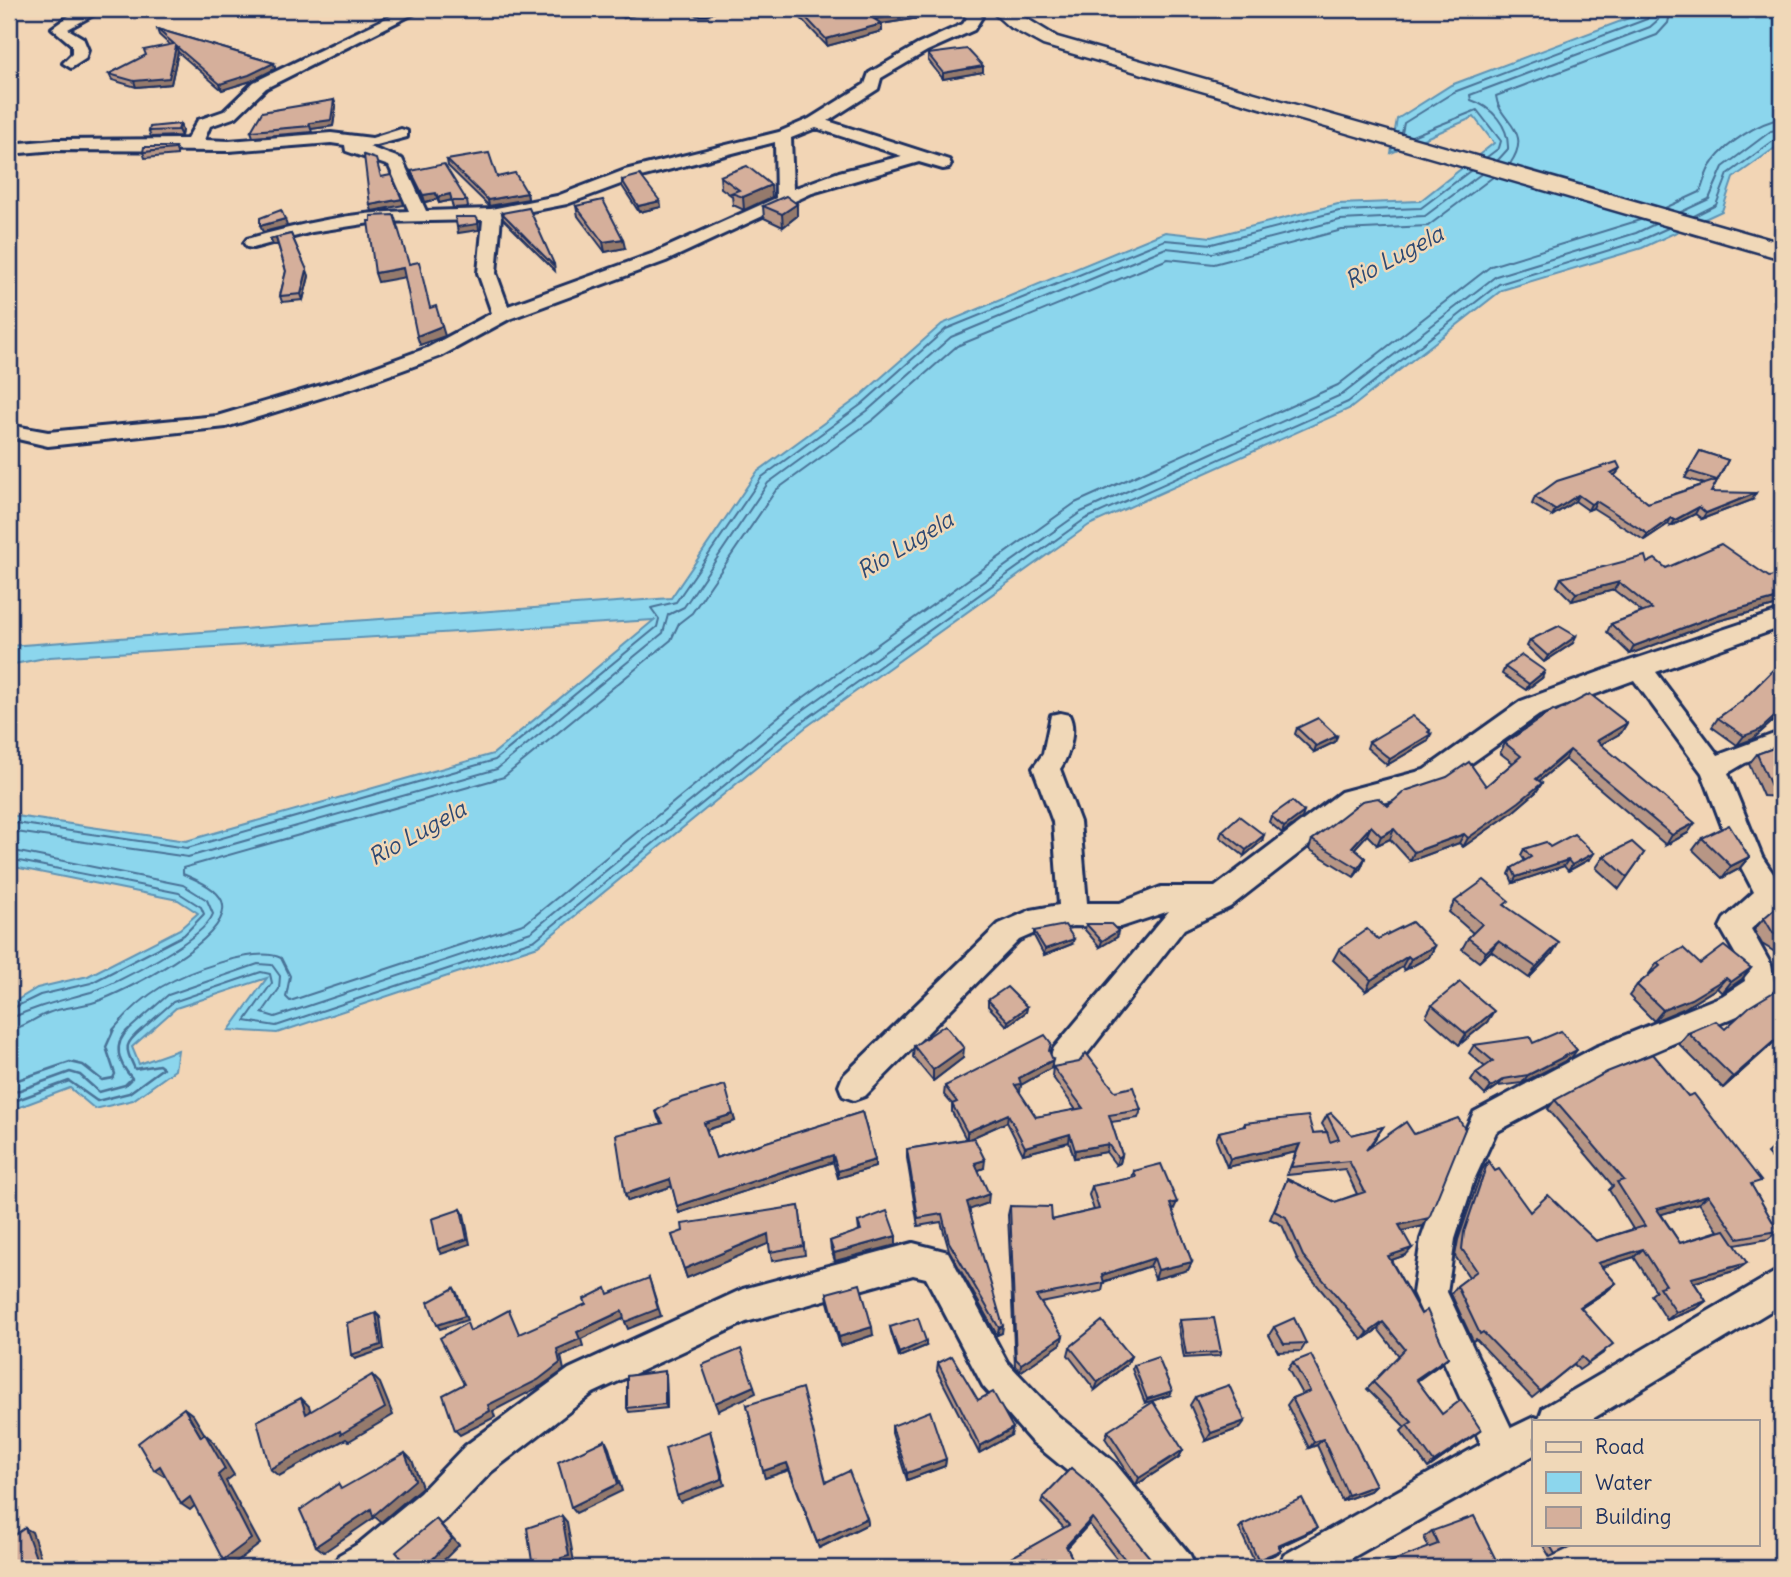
<svg xmlns="http://www.w3.org/2000/svg" width="1791" height="1577" font-family="Delius,sans-serif">
<rect width="100%" height="100%" fill="#f2d5b5"/>
<filter id="ink" filterUnits="userSpaceOnUse"><feTurbulence type="fractalNoise" baseFrequency=".0143" numOctaves="2"/><feDisplacementMap in="SourceGraphic" scale="14" xChannelSelector="R" yChannelSelector="G"/><feConvolveMatrix kernelMatrix="1 2 1 2 8 2 1 2 1" color-interpolation-filters="sRGB"/></filter>
<g filter="url(#ink)">
<polygon fill="#8cd6ed" stroke="#5f93b4" stroke-width="2" points="1653,9 1782,9 1782,143 1733,178 1722,211 1642,248 1502,290 1351,408 1089,525 806,727 538,946 277,1033 229,1030 267,978 176,1008 132,1047 139,1064 178,1050 175,1070 133,1100 95,1109 70,1088 9,1111 9,1005 37,988 88,976 180,929 198,913 178,900 9,866 9,815 186,841 493,754 654,620 50,657 9,665 9,646 671,598 757,472 858,398 942,324 1165,232 1211,237 1338,204 1420,201 1494,143 1474,117 1391,153 1397,119 1451,85"/>
<g fill="none" stroke-linecap="round" stroke-linejoin="round">
<g stroke="#487297" stroke-width="2">
<polyline points="1402,133 1404,123 1454,92 1647,19 1652,9"/>
<polyline points="1412,136 1477,110 1501,141 1499,148 1487,157"/>
<path d="M1498,160L1508,149C1509,126 1492,107 1471,100L1470,95L1650,27L1658,20L1661,9"/>
<path d="M1510,164C1534,129 1499,123 1496,96L1657,35L1668,23L1671,9"/>
<path d="M1665,208L1700,192C1704,182 1706,170 1713,162C1728,142 1758,123 1782,118"/>
<polyline points="1681,212 1709,199 1723,167 1771,131 1782,129"/>
<polyline points="1694,216 1716,205 1728,174 1776,139 1782,138"/>
<polyline points="9,822 187,848 495,760 657,627 659,619 651,608 676,602 762,477 862,404 946,329 1165,240 1212,244 1339,211 1421,208 1470,171"/>
<polyline points="9,831 188,857 497,769 663,633 668,615 684,607 768,483 867,411 951,337 1166,248 1213,253 1340,220 1425,216 1481,174"/>
<path d="M9,850L183,885L207,900L213,914C204,939 118,983 91,992C60,1001 40,1005 9,1019"/>
<polyline points="9,859 179,893 201,907 204,914 184,935 91,983 40,995 9,1010"/>
<path d="M9,1030C24,1028 34,1018 48,1013C63,1007 80,1007 95,1002C122,993 236,937 222,901C216,887 196,880 183,874V868L504,777L671,640L679,623L692,613L776,490L874,419L957,346L1168,259L1214,264L1342,230L1428,226L1493,177"/>
<path d="M112,1031C126,1014 143,998 161,987C185,973 256,945 281,958L290,976L286,997L290,1001L526,923L790,707L1075,503L1338,385L1491,266L1640,220"/>
<polyline points="127,1031 168,995 258,964 272,965 280,976 279,989 262,1013 275,1017 531,932 796,715 1081,512 1343,394 1496,276 1636,233 1655,224"/>
<polyline points="140,1031 173,1002 261,972 270,974 272,983 245,1021 276,1026 535,940 802,722 1085,519 1348,402 1499,284 1639,241 1668,228"/>
</g>
<g stroke="#487297" stroke-width="2.5">
<polyline points="9,1030 15,1029"/>
<polyline points="9,1083 70,1062 83,1065 102,1080 113,1078 115,1074 106,1047 114,1029"/>
<path d="M9,1094L70,1072L80,1075L99,1092L125,1085L132,1078C118,1063 112,1044 129,1029"/>
<path d="M9,1103L69,1081L97,1101L129,1093L163,1068L159,1065L135,1069C125,1047 123,1045 142,1029"/>
</g>
<g stroke="#1b2f5e" stroke-width="6">
<g id="street">
<polygon points="79,9 104,9 68,29 83,38 88,50 85,59 71,68 63,63 72,54 72,45 52,28"/>
<path d="M405,9H423L266,88L236,117L210,126L204,140L229,141L331,133L372,138L401,129L407,131V137L369,147L402,159L426,211L491,209L557,196L625,170L779,132L809,119L865,84L869,73L917,45L963,24L967,18L957,9H973L982,17L974,30L927,51L881,78L878,89L828,121L949,160L951,164L949,168L943,169L919,162L812,193L666,261L509,319L441,356L356,387L226,427L48,446L9,437V425L48,432L217,416L342,379L427,348L492,313L478,273L483,220L377,222L312,232L253,248L247,247L244,243L247,239C300,224 353,212 409,211L389,166L346,151L345,145L331,143L229,151L56,150L9,154V144L56,140L187,139L198,120L224,111L254,82ZM816,128L902,156L839,172L793,189L791,138ZM775,142L776,198L654,253L508,306L496,273L501,217L567,204L637,178Z"/>
<polygon points="696,9 716,9 707,14 697,14"/>
<path d="M1782,610V627L1656,672L1718,755L1782,731V751L1745,763L1728,773L1762,857L1782,887V916L1771,911L1751,929L1771,965L1775,987L1770,996L1742,1014L1618,1067L1496,1132L1474,1180L1455,1239L1447,1292L1511,1428L1534,1417L1539,1419L1543,1408L1782,1268V1304L1589,1421H1534V1455L1334,1568H1278L1284,1555L1481,1444L1413,1293L1421,1239L1443,1178L1474,1112L1596,1047L1722,996L1745,981L1743,967L1720,927L1724,919L1754,892L1728,842L1702,773L1634,680L1539,715L1442,784L1387,802L1357,808L1230,907L1184,929L1076,1068L1065,1072L1054,1068L1050,1058L1054,1048L1169,911L1121,927L1073,926L1035,933L1019,940L865,1096L854,1100L843,1096L839,1086L843,1076L999,924L1031,910L1059,905L1053,822L1033,768L1043,754L1051,715L1060,713L1069,715C1077,730 1069,756 1060,769L1080,822L1087,903H1120L1161,887H1215L1341,792L1424,770L1521,701L1629,661Z"/>
<polygon points="913,1243 948,1252 1007,1362 1057,1415 1114,1462 1190,1555 1196,1568 1153,1568 1088,1488 1031,1441 983,1386 926,1278 913,1275 746,1322 593,1393 491,1472 446,1519 387,1568 333,1568 339,1555 358,1544 420,1493 465,1446 569,1369 743,1289"/>
</g>
</g>
<g stroke="#1b2f5e" stroke-width="5">
<polygon id="secondary" points="989,9 1011,9 1057,37 1782,243 1782,259 1043,45 1008,26"/>
</g>
<use href="#street" fill="#f0d8b8" fill-rule="evenodd"/>
<use href="#secondary" fill="#f0d8b8" fill-rule="evenodd"/>
</g>
<g fill="#b79685" stroke="#1b2f5e" stroke-width="2" fill-rule="evenodd">
<polygon points="605,9 656,9 624,18"/>
<polygon points="792,9 947,9 919,18 881,24 882,31 827,46"/>
<polygon points="157,29 274,63 275,69 251,81 222,90 178,52 171,84 136,87 112,80 109,74 170,45 159,35"/>
<polygon points="928,54 983,72 943,79 928,60"/>
<polygon points="334,100 336,106 333,126 311,129 312,132 253,137 251,131"/>
<polygon points="180,124 182,130 181,136 151,137 149,131"/>
<polygon points="175,147 177,153 177,155 145,158 143,152"/>
<polygon points="447,160 497,177 527,193 528,199 489,206 448,166"/>
<polygon points="411,171 467,201 468,207 453,208 451,200 439,203 437,199 425,202"/>
<polygon points="720,176 772,197 744,210 733,205 732,196 721,188"/>
<polygon points="622,180 660,201 661,207 639,212 622,186"/>
<polygon points="797,204 797,216 783,227 764,218 763,206"/>
<polygon points="576,206 625,248 605,252 578,216"/>
<polygon points="502,213 554,264 555,271 503,219"/>
<polygon points="291,234 309,276 303,300 282,302 280,296 286,271 278,245 273,245 270,239"/>
<polygon points="1700,451 1728,460 1711,492 1752,500 1702,519 1695,514 1671,526 1668,524 1644,540 1593,508 1588,510 1575,501 1552,516 1532,504 1535,497 1616,474 1614,476 1648,503 1705,484 1685,478"/>
<polygon points="1647,563 1666,568 1769,577 1782,583 1782,604 1718,621 1630,654 1607,632 1611,624 1642,612 1614,590 1572,601 1557,586 1561,578"/>
<polygon points="1530,640 1573,643 1544,662 1527,646"/>
<polygon points="1782,661 1782,713 1753,739 1737,745 1712,727 1718,718 1743,700"/>
<polygon points="1505,667 1542,678 1526,690 1502,674"/>
<polygon points="1556,712 1627,723 1621,733 1601,744 1688,833 1666,845 1565,759 1539,781 1542,783 1536,792 1514,811 1463,847 1459,843 1410,861 1390,839 1377,845 1367,835 1354,849 1365,858 1361,868 1354,877 1309,849 1312,840 1388,806 1486,786 1513,763 1500,753 1505,743"/>
<polygon points="1297,728 1337,736 1335,742 1314,752 1295,734"/>
<polygon points="1430,730 1428,741 1387,765 1367,748 1369,742"/>
<polygon points="1782,745 1782,797 1763,796 1749,764 1757,754"/>
<polygon points="1271,816 1302,818 1282,833 1269,822"/>
<polygon points="1222,831 1262,841 1244,856 1220,837"/>
<polygon points="1702,838 1749,857 1739,869 1722,878 1693,850"/>
<polygon points="1550,847 1594,853 1590,859 1568,871 1564,866 1513,883 1509,874 1512,868 1525,861 1521,855 1524,849"/>
<polygon points="1644,853 1619,889 1596,868 1604,856"/>
<polygon points="1455,901 1506,906 1552,954 1529,978 1491,951 1479,962 1462,949 1468,938 1473,933 1449,912"/>
<polygon points="1782,907 1782,943 1775,952 1762,944 1754,930 1764,918"/>
<polygon points="1086,924 1117,937 1100,947 1085,930"/>
<polygon points="1034,931 1072,944 1044,955 1034,936"/>
<polygon points="1378,939 1435,946 1429,957 1405,970 1402,967 1366,991 1333,960 1339,949"/>
<polygon points="1657,963 1700,964 1751,968 1742,979 1722,993 1717,988 1683,1009 1654,1021 1629,996 1637,985 1650,974 1649,974"/>
<polygon points="1782,994 1782,1035 1723,1088 1679,1044 1688,1033 1725,1029"/>
<polygon points="988,1000 1027,1007 1026,1012 1007,1026 988,1006"/>
<polygon points="1432,1005 1487,1022 1459,1045 1426,1016"/>
<polygon points="1533,1043 1571,1058 1522,1083 1498,1086 1485,1095 1471,1081 1476,1073 1485,1067 1469,1053 1474,1045"/>
<polygon points="914,1046 963,1058 933,1081 913,1057"/>
<polygon points="1050,1052 1051,1068 1021,1085 1019,1092 1036,1117 1076,1110 1052,1076 1053,1067 1115,1091 1141,1110 1138,1118 1111,1122 1122,1155 1120,1163 1116,1165 1106,1152 1074,1158 1069,1142 1023,1154 1007,1122 971,1138 984,1168 978,1170 988,1203 969,1209 1002,1333 997,1335 949,1250 941,1222 918,1226 907,1158 907,1149 966,1139 952,1112 952,1104 944,1095 945,1086"/>
<path d="M1555,1100L1753,1188L1778,1231L1768,1239L1735,1245L1737,1270L1694,1282L1706,1301L1697,1308L1667,1320L1651,1295L1656,1291L1634,1257L1601,1267L1616,1283L1607,1291L1581,1308L1605,1352L1579,1370L1574,1364L1532,1398L1476,1339L1473,1341L1451,1294L1457,1286L1469,1277L1455,1256L1458,1240L1482,1170L1488,1161L1495,1171L1530,1212L1596,1241L1633,1229L1609,1190L1613,1186L1548,1109ZM1699,1203L1718,1231L1680,1243L1661,1214Z"/>
<polygon points="656,1111 733,1114 735,1121 706,1130 716,1158 862,1112 875,1160 875,1167 838,1178 833,1162 679,1213 672,1186 628,1201 625,1194 661,1123 658,1118"/>
<polygon points="1327,1115 1352,1135 1383,1127 1369,1148 1423,1226 1402,1231 1406,1255 1391,1260 1421,1314 1448,1357 1442,1363 1417,1381 1442,1414 1481,1430 1428,1468 1401,1431 1405,1427 1367,1389 1399,1356 1378,1329 1362,1340 1299,1263 1282,1225 1270,1219 1287,1179 1335,1202 1357,1194 1345,1169 1287,1175 1296,1152 1227,1167 1216,1140 1219,1132 1243,1127 1245,1123 1313,1133 1327,1132 1322,1124"/>
<polygon points="1782,1141 1782,1170 1767,1153 1778,1143"/>
<polygon points="1134,1171 1173,1211 1172,1211 1192,1262 1188,1270 1155,1279 1150,1266 1104,1282 1102,1291 1041,1303 1061,1344 1020,1372 1015,1366 1008,1215 1010,1206 1052,1220 1094,1210 1089,1195 1092,1186 1132,1178"/>
<polygon points="799,1206 805,1255 772,1261 769,1243 687,1278 672,1235"/>
<polygon points="858,1222 896,1236 896,1245 835,1261 831,1250 830,1241 859,1231"/>
<polygon points="827,1293 873,1335 840,1346 828,1302"/>
<polygon points="1180,1320 1221,1352 1219,1356 1184,1358 1178,1324"/>
<polygon points="890,1327 926,1346 899,1357 891,1332"/>
<polygon points="1274,1327 1306,1343 1301,1351 1278,1352 1269,1335"/>
<polygon points="1070,1347 1131,1356 1127,1364 1095,1390 1068,1355"/>
<polygon points="1293,1362 1376,1485 1370,1491 1342,1501 1317,1445 1309,1448 1287,1405 1292,1398 1302,1394 1288,1369"/>
<polygon points="938,1363 978,1400 1011,1435 979,1453 937,1371"/>
<polygon points="1134,1365 1170,1395 1145,1403 1132,1369"/>
<polygon points="666,1375 667,1408 629,1412 627,1408"/>
<polygon points="1195,1397 1240,1428 1206,1441 1190,1405"/>
<polygon points="747,1405 826,1482 867,1518 868,1524 819,1548 789,1470 765,1478"/>
<polygon points="892,1426 946,1459 945,1466 907,1480 892,1433"/>
<polygon points="1108,1431 1183,1450 1179,1457 1136,1485 1105,1438"/>
<polygon points="1071,1468 1155,1564 1170,1568 1124,1568 1089,1524 1067,1548 1077,1568 1011,1568 1009,1564 1011,1558 1064,1528 1041,1503 1043,1497"/>
<polygon points="1242,1525 1313,1531 1279,1547 1278,1553 1255,1563 1239,1528"/>
<polygon points="1432,1531 1500,1568 1375,1568 1429,1548 1424,1537"/>
<polygon points="1542,1544 1577,1544 1550,1557"/>
</g>
<g fill="#957a6c" stroke="#1b2f5e" stroke-width="2">
<polygon points="632,9 656,9 624,18 623,12"/>
<polygon points="927,9 947,9 919,18 874,25 874,19"/>
<polygon points="882,24 882,31 827,46 826,39"/>
<polygon points="176,46 178,52 171,84 136,87 134,81"/>
<polygon points="274,63 275,69 251,81 222,90 220,84"/>
<polygon points="983,66 983,72 943,79 943,73"/>
<polygon points="334,100 336,106 333,126 311,129 309,123"/>
<polygon points="180,124 182,130 181,136 178,130"/>
<polygon points="771,185 772,197 744,210 743,197"/>
<polygon points="436,193 437,199 425,202 423,195"/>
<polygon points="527,193 528,199 489,206 488,200"/>
<polygon points="450,194 452,200 439,203 438,197"/>
<polygon points="402,199 404,205 372,211 370,205"/>
<polygon points="660,201 661,207 639,212 638,206"/>
<polygon points="797,204 797,216 783,227 782,214"/>
<polygon points="285,219 287,226 263,232 260,226"/>
<polygon points="478,220 479,230 458,233 457,227"/>
<polygon points="276,238 278,245 273,245 270,239"/>
<polygon points="623,239 625,248 605,252 603,242"/>
<polygon points="403,268 406,277 378,282 375,273"/>
<polygon points="307,270 309,276 303,300 301,294"/>
<polygon points="442,326 445,336 420,345 417,336"/>
<polygon points="1620,468 1616,474 1608,480 1611,473"/>
<polygon points="1756,493 1752,500 1702,519 1706,513"/>
<polygon points="1578,495 1575,501 1552,516 1555,510"/>
<polygon points="1596,501 1593,508 1588,510 1591,504"/>
<polygon points="1699,507 1695,514 1671,526 1675,520"/>
<polygon points="1671,518 1668,524 1644,540 1648,534"/>
<polygon points="1619,582 1614,590 1572,601 1576,593"/>
<polygon points="1782,597 1782,604 1718,621 1630,654 1634,646 1723,613"/>
<polygon points="1576,636 1573,643 1544,662 1548,656"/>
<polygon points="1545,671 1542,678 1526,690 1529,684"/>
<polygon points="1782,710 1782,713 1753,739 1737,745 1744,736"/>
<polygon points="1627,723 1621,733 1591,750 1597,741"/>
<polygon points="1431,734 1428,741 1387,765 1390,759"/>
<polygon points="1337,736 1335,742 1314,752 1316,746"/>
<polygon points="1570,750 1565,759 1531,788 1536,779"/>
<polygon points="1542,783 1536,792 1514,811 1463,847 1468,838"/>
<polygon points="1304,812 1302,818 1282,833 1284,827"/>
<polygon points="1695,823 1688,833 1666,845 1672,835"/>
<polygon points="1371,826 1367,835 1348,856 1352,847"/>
<polygon points="1394,829 1390,839 1377,845 1381,836"/>
<polygon points="1464,834 1459,843 1410,861 1414,852"/>
<polygon points="1264,835 1262,841 1244,856 1246,850"/>
<polygon points="1594,853 1590,859 1568,871 1572,865"/>
<polygon points="1749,857 1739,869 1722,878 1731,866"/>
<polygon points="1365,858 1361,868 1354,877 1358,868"/>
<polygon points="1568,860 1564,866 1513,883 1516,877"/>
<polygon points="1118,931 1117,937 1100,947 1102,941"/>
<polygon points="1074,939 1072,944 1044,955 1045,949"/>
<polygon points="1498,941 1491,951 1479,962 1486,952"/>
<polygon points="1559,943 1552,954 1529,978 1536,967"/>
<polygon points="1435,946 1429,957 1405,970 1411,959"/>
<polygon points="1408,956 1402,967 1366,991 1371,980"/>
<polygon points="1751,968 1742,979 1722,993 1731,982"/>
<polygon points="1726,978 1717,988 1683,1009 1654,1021 1663,1010"/>
<polygon points="1027,1007 1026,1012 1007,1026 1008,1021"/>
<polygon points="1494,1011 1487,1022 1459,1045 1466,1034"/>
<polygon points="1782,1034 1782,1035 1723,1088 1733,1077"/>
<polygon points="964,1048 963,1058 933,1081 933,1070"/>
<polygon points="1577,1050 1571,1058 1522,1083 1528,1075"/>
<polygon points="1053,1060 1051,1068 1021,1085 1020,1092 1014,1093 1015,1085 1019,1078"/>
<polygon points="1504,1079 1498,1086 1485,1095 1491,1087"/>
<polygon points="733,1114 735,1121 706,1130 704,1123"/>
<polygon points="1008,1114 1007,1122 967,1140 967,1132"/>
<polygon points="1070,1134 1069,1142 1023,1154 1025,1147"/>
<polygon points="1108,1144 1106,1152 1074,1158 1075,1150"/>
<polygon points="1300,1144 1296,1152 1227,1167 1230,1159"/>
<polygon points="833,1155 833,1162 679,1213 677,1206"/>
<polygon points="1122,1155 1120,1163 1116,1165 1118,1158"/>
<polygon points="875,1160 875,1167 838,1178 838,1171"/>
<polygon points="985,1160 984,1168 974,1172 975,1163"/>
<polygon points="670,1179 673,1186 628,1201 625,1194"/>
<polygon points="989,1194 988,1203 966,1211 967,1202"/>
<polygon points="1708,1195 1699,1203 1649,1218 1657,1209"/>
<polygon points="1177,1202 1173,1211 1166,1213 1170,1204"/>
<polygon points="461,1209 464,1214 470,1244 441,1254 438,1249"/>
<polygon points="1429,1218 1423,1226 1394,1233 1399,1225"/>
<polygon points="768,1234 770,1243 687,1278 684,1269"/>
<polygon points="896,1236 896,1245 835,1261 834,1253"/>
<polygon points="1412,1248 1406,1255 1383,1263 1388,1256"/>
<polygon points="1643,1249 1634,1257 1590,1271 1598,1263"/>
<polygon points="1154,1258 1150,1266 1099,1283 1102,1275"/>
<polygon points="1192,1262 1188,1270 1155,1279 1158,1270"/>
<polygon points="1747,1263 1737,1270 1682,1286 1691,1278"/>
<polygon points="649,1278 661,1316 628,1329 625,1322"/>
<polygon points="1616,1283 1607,1291 1572,1314 1580,1307"/>
<polygon points="454,1288 457,1293 467,1320 440,1329 437,1325"/>
<polygon points="1706,1301 1697,1308 1667,1320 1676,1312"/>
<polygon points="622,1311 625,1318 581,1339 583,1346 561,1356 564,1370 541,1386 493,1411 495,1417 460,1435 455,1430 488,1405 577,1332"/>
<polygon points="376,1313 380,1317 384,1349 355,1359 351,1355"/>
<polygon points="1383,1322 1378,1329 1362,1340 1368,1333"/>
<polygon points="1003,1326 1002,1333 997,1335 999,1328"/>
<polygon points="872,1327 873,1335 840,1346 839,1337"/>
<polygon points="1063,1336 1061,1344 1020,1372 1021,1364"/>
<polygon points="926,1341 926,1346 899,1357 899,1353"/>
<polygon points="1131,1356 1127,1364 1095,1390 1098,1382"/>
<polygon points="1448,1357 1442,1363 1410,1385 1416,1379"/>
<polygon points="665,1371 666,1375 667,1408 665,1404"/>
<polygon points="372,1375 380,1383 393,1415 349,1441 346,1439 279,1476 270,1469"/>
<polygon points="754,1386 756,1393 718,1411 715,1403"/>
<polygon points="1172,1391 1170,1395 1145,1403 1147,1399"/>
<polygon points="301,1398 309,1406 314,1422 306,1414"/>
<polygon points="184,1408 193,1415 210,1443 201,1437"/>
<polygon points="1245,1421 1240,1428 1206,1441 1211,1433"/>
<polygon points="1013,1428 1011,1435 979,1453 980,1446"/>
<polygon points="1481,1430 1474,1436 1428,1468 1434,1462"/>
<polygon points="710,1431 725,1485 680,1502 677,1496"/>
<polygon points="205,1434 213,1441 234,1475 226,1481 260,1544 232,1565 223,1560 218,1475"/>
<polygon points="1323,1439 1317,1445 1309,1448 1314,1442"/>
<polygon points="605,1440 609,1448 622,1491 576,1513 571,1507"/>
<polygon points="1183,1450 1179,1457 1136,1485 1139,1478"/>
<polygon points="405,1453 412,1460 422,1487 381,1522 375,1517 324,1552 316,1546 371,1509"/>
<polygon points="946,1459 945,1466 907,1480 907,1473"/>
<polygon points="787,1463 789,1470 765,1478 763,1471"/>
<polygon points="160,1466 169,1472 164,1476 154,1470"/>
<polygon points="1376,1485 1370,1491 1342,1501 1348,1495"/>
<polygon points="190,1497 199,1502 190,1510 181,1504"/>
<polygon points="562,1516 567,1522 574,1562 566,1564 566,1568 559,1568"/>
<polygon points="867,1518 868,1524 819,1548 817,1542"/>
<polygon points="1092,1518 1089,1524 1063,1552 1066,1546"/>
<polygon points="436,1519 459,1545 436,1568 424,1568"/>
<polygon points="25,1528 32,1532 42,1561 32,1568 21,1568"/>
<polygon points="1317,1528 1313,1531 1275,1548 1278,1545"/>
<polygon points="1281,1550 1278,1553 1255,1563 1258,1560"/>
</g>
<g fill="#d5af9b" stroke="#1b2f5e" stroke-width="2">
<polygon points="617,9 632,9 623,12"/>
<polygon points="798,9 927,9 919,11 874,19 882,24 826,39"/>
<polygon points="157,29 274,63 249,75 220,84 176,46 169,78 134,81 109,74 146,55 144,50 174,44"/>
<polygon points="967,49 983,66 943,73 928,54"/>
<polygon points="334,100 331,120 309,123 310,126 251,131 262,112"/>
<polygon points="180,124 178,130 149,131 150,127"/>
<polygon points="144,147 175,147 174,149 143,152"/>
<polygon points="489,153 497,177 515,173 527,193 488,200 447,160"/>
<polygon points="364,155 376,159 381,177 391,175 402,199 370,205"/>
<polygon points="444,164 467,201 452,201 450,194 438,197 436,193 423,195 411,171"/>
<polygon points="747,166 771,185 743,197 731,193 739,190 720,176"/>
<polygon points="640,175 660,201 638,206 622,180"/>
<polygon points="786,196 797,204 782,214 763,206"/>
<polygon points="603,200 623,239 603,242 576,206"/>
<polygon points="529,208 554,264 553,265 502,213"/>
<polygon points="281,210 285,219 260,226 260,218"/>
<polygon points="394,215 409,264 419,262 430,308 436,306 442,326 417,336 403,268 375,273 368,221 371,221 371,216"/>
<polygon points="455,217 476,217 478,220 478,224 457,227"/>
<polygon points="291,234 307,270 301,294 280,296 286,271 276,238 270,239"/>
<polygon points="1700,451 1728,460 1711,492 1756,493 1706,513 1699,507 1675,520 1671,518 1648,534 1596,501 1591,504 1578,495 1555,510 1535,497 1557,481 1617,462 1620,468 1611,473 1648,503 1717,480 1688,471"/>
<polygon points="1721,544 1769,577 1774,576 1782,583 1782,597 1723,613 1634,646 1611,624 1652,609 1619,582 1576,593 1561,578 1645,556 1647,563 1655,559 1666,568"/>
<polygon points="1559,626 1576,636 1548,656 1530,640"/>
<polygon points="1522,655 1545,671 1529,684 1505,667"/>
<polygon points="1782,661 1782,710 1760,730 1744,736 1718,718 1743,700"/>
<polygon points="1590,694 1627,723 1597,741 1695,823 1672,835 1570,750 1536,779 1542,783 1519,802 1468,838 1464,834 1414,852 1394,829 1381,836 1371,826 1352,847 1365,858 1358,868 1312,840 1362,801 1378,798 1388,806 1405,791 1447,777 1469,762 1486,786 1521,756 1505,743 1553,710 1556,712"/>
<polygon points="1413,716 1430,730 1428,732 1431,734 1390,759 1369,742"/>
<polygon points="1318,718 1337,736 1316,746 1297,728"/>
<polygon points="1782,745 1782,786 1771,786 1757,754"/>
<polygon points="1292,801 1304,812 1284,827 1271,816"/>
<polygon points="1239,816 1264,835 1246,850 1222,831"/>
<polygon points="1729,825 1749,857 1731,866 1702,838"/>
<polygon points="1574,834 1594,853 1572,865 1568,860 1516,877 1512,868 1531,857 1524,849 1546,842 1550,847"/>
<polygon points="1632,842 1644,853 1627,877 1604,856"/>
<polygon points="1484,880 1509,901 1504,905 1559,943 1536,967 1498,941 1486,952 1468,938 1482,924 1455,901"/>
<polygon points="1779,905 1782,907 1782,939 1773,933 1764,918"/>
<polygon points="1412,922 1435,946 1411,959 1408,956 1371,980 1339,949 1367,929 1378,939"/>
<polygon points="1086,924 1111,924 1118,931 1102,941"/>
<polygon points="1065,925 1074,939 1045,949 1034,931"/>
<polygon points="1724,946 1751,968 1731,982 1726,978 1691,999 1663,1010 1637,985 1660,966 1657,963 1683,948 1700,964"/>
<polygon points="1460,982 1494,1011 1466,1034 1432,1005"/>
<polygon points="1007,987 1027,1007 1008,1021 988,1000"/>
<polygon points="1777,990 1782,994 1782,1034 1733,1077 1688,1033 1716,1021 1725,1029 1749,1007"/>
<polygon points="945,1025 964,1048 933,1070 914,1046"/>
<polygon points="1561,1031 1577,1050 1528,1075 1504,1079 1491,1087 1476,1073 1493,1061 1474,1045 1530,1037 1533,1043"/>
<polygon points="1045,1035 1051,1043 1049,1051 1053,1060 1019,1078 1021,1084 1015,1085 1036,1117 1083,1108 1053,1067 1079,1062 1086,1053 1115,1091 1133,1087 1141,1110 1109,1115 1122,1155 1118,1158 1108,1144 1075,1150 1070,1134 1025,1147 1008,1114 967,1132 952,1104 957,1102 945,1086"/>
<polygon points="1653,1054 1688,1096 1694,1094 1761,1181 1751,1184 1778,1231 1738,1238 1708,1195 1657,1209 1680,1243 1725,1230 1747,1263 1691,1278 1706,1301 1676,1312 1659,1287 1666,1285 1643,1249 1598,1263 1616,1283 1580,1307 1613,1344 1588,1363 1582,1357 1540,1391 1483,1332 1480,1334 1457,1286 1477,1271 1462,1249 1464,1232 1488,1161 1495,1171 1499,1169 1530,1212 1548,1195 1596,1241 1645,1226 1617,1182 1624,1180 1555,1100 1607,1072"/>
<polygon points="725,1085 733,1114 704,1123 716,1158 862,1112 875,1160 838,1171 833,1155 677,1206 670,1179 625,1194 616,1135 663,1123 656,1111 672,1101"/>
<polygon points="1331,1113 1352,1135 1383,1127 1366,1150 1406,1122 1414,1134 1458,1118 1465,1129 1429,1218 1399,1225 1412,1248 1388,1256 1421,1314 1427,1310 1448,1357 1416,1379 1442,1414 1461,1400 1481,1430 1434,1462 1407,1425 1412,1422 1373,1382 1405,1349 1383,1322 1368,1333 1303,1256 1286,1217 1274,1211 1287,1179 1335,1202 1365,1192 1349,1161 1291,1167 1300,1144 1230,1159 1219,1132 1245,1126 1245,1123 1308,1116 1313,1133 1327,1132 1330,1142 1339,1139 1327,1115"/>
<polygon points="974,1138 985,1160 975,1163 989,1194 967,1202 1003,1326 999,1328 949,1242 942,1214 918,1218 907,1149"/>
<polygon points="1161,1164 1177,1202 1170,1204 1192,1262 1158,1270 1154,1258 1102,1275 1104,1283 1036,1296 1063,1336 1021,1364 1016,1359 1010,1206 1051,1207 1052,1220 1099,1209 1092,1186 1136,1177 1134,1171"/>
<polygon points="799,1206 804,1246 770,1252 768,1234 684,1269 672,1235 683,1231 682,1224"/>
<polygon points="461,1209 467,1239 438,1249 432,1219"/>
<polygon points="887,1211 896,1236 834,1253 830,1241 861,1230 858,1222"/>
<polygon points="649,1278 658,1309 625,1322 622,1311 577,1332 580,1339 557,1349 560,1363 538,1380 488,1405 490,1411 455,1430 443,1395 464,1384 440,1338 467,1323 470,1331 509,1310 519,1334 586,1304 584,1299 606,1288 608,1294"/>
<polygon points="860,1284 872,1327 839,1337 827,1293"/>
<polygon points="454,1288 465,1316 437,1325 428,1302"/>
<polygon points="376,1313 381,1345 351,1355 347,1323"/>
<polygon points="918,1318 926,1341 899,1353 890,1327"/>
<polygon points="1214,1318 1221,1352 1186,1354 1180,1320"/>
<polygon points="1294,1318 1306,1343 1284,1344 1274,1327"/>
<polygon points="1102,1321 1131,1356 1098,1382 1070,1347"/>
<polygon points="741,1349 754,1386 715,1403 702,1365"/>
<polygon points="1311,1355 1376,1485 1348,1495 1323,1439 1314,1442 1292,1398 1310,1391 1293,1362"/>
<polygon points="952,1356 978,1400 993,1392 1013,1428 980,1446 938,1363"/>
<polygon points="1158,1357 1172,1391 1147,1399 1134,1365"/>
<polygon points="665,1371 665,1404 627,1408 627,1376"/>
<polygon points="372,1375 385,1408 341,1434 340,1431 270,1469 257,1421 301,1398 306,1414"/>
<polygon points="1229,1385 1245,1421 1211,1433 1195,1397"/>
<polygon points="802,1388 826,1482 849,1471 867,1518 817,1542 787,1463 763,1471 747,1405"/>
<polygon points="1153,1402 1183,1450 1139,1478 1108,1431"/>
<polygon points="184,1408 201,1437 205,1434 225,1469 218,1475 251,1539 223,1560 190,1497 181,1504 160,1466 154,1470 138,1443"/>
<polygon points="930,1411 946,1459 907,1473 892,1426"/>
<polygon points="710,1431 722,1479 677,1496 665,1448"/>
<polygon points="605,1440 618,1484 571,1507 558,1462"/>
<polygon points="405,1453 415,1480 373,1516 371,1509 316,1546 300,1510 338,1484 341,1489"/>
<polygon points="1071,1468 1089,1483 1155,1564 1168,1565 1170,1568 1132,1568 1092,1518 1066,1546 1077,1568 1016,1568 1011,1558 1069,1525 1043,1497"/>
<polygon points="1302,1498 1317,1528 1278,1545 1281,1550 1258,1560 1242,1525"/>
<polygon points="562,1516 569,1556 561,1558 559,1568 533,1568 527,1528"/>
<polygon points="1474,1516 1500,1568 1377,1568 1377,1567 1438,1544 1432,1531"/>
<polygon points="436,1519 452,1539 424,1568 410,1568 396,1552"/>
<polygon points="25,1528 36,1558 21,1568 9,1568 9,1539"/>
<polygon points="1549,1544 1576,1544 1555,1554"/>
</g>
</g>
<g text-anchor="middle" stroke-width="5" stroke-linejoin="round" paint-order="stroke">
<g font-size="23" font-style="italic" fill="#2c4873" stroke="#f0d8b8">
<text transform="translate(1394 257) rotate(-28)" y="8">Rio Lugela</text>
<text transform="translate(905 545) rotate(-31)" y="8">Rio Lugela</text>
<text transform="translate(417 833) rotate(-29)" y="8">Rio Lugela</text>
</g>
</g>
<rect width="1791" height="1577" fill="none" stroke="#f0d8b8" stroke-width="35"/>
<rect x="18" y="18" width="1756" height="1542" fill="none" stroke="#1b2f5e" stroke-width="2.5" filter="url(#ink)"/>
<rect x="1532" y="1420" width="228" height="126" fill="#f0d8b8" stroke="#9b9494" stroke-width="2"/>
<rect x="1546" y="1442" width="35" height="10" fill="#f0d8b8" stroke="#9b9494" stroke-width="2"/>
<text x="1595" y="1454" font-size="21" fill="#1b2f5e">Road</text>
<rect x="1546" y="1472" width="35" height="21" fill="#8cd6ed" stroke="#9b9494" stroke-width="2"/>
<text x="1595" y="1490" font-size="21" fill="#1b2f5e">Water</text>
<rect x="1546" y="1507" width="35" height="21" fill="#d5af9b" stroke="#9b9494" stroke-width="2"/>
<text x="1595" y="1524" font-size="21" fill="#1b2f5e">Building</text>
</svg>
